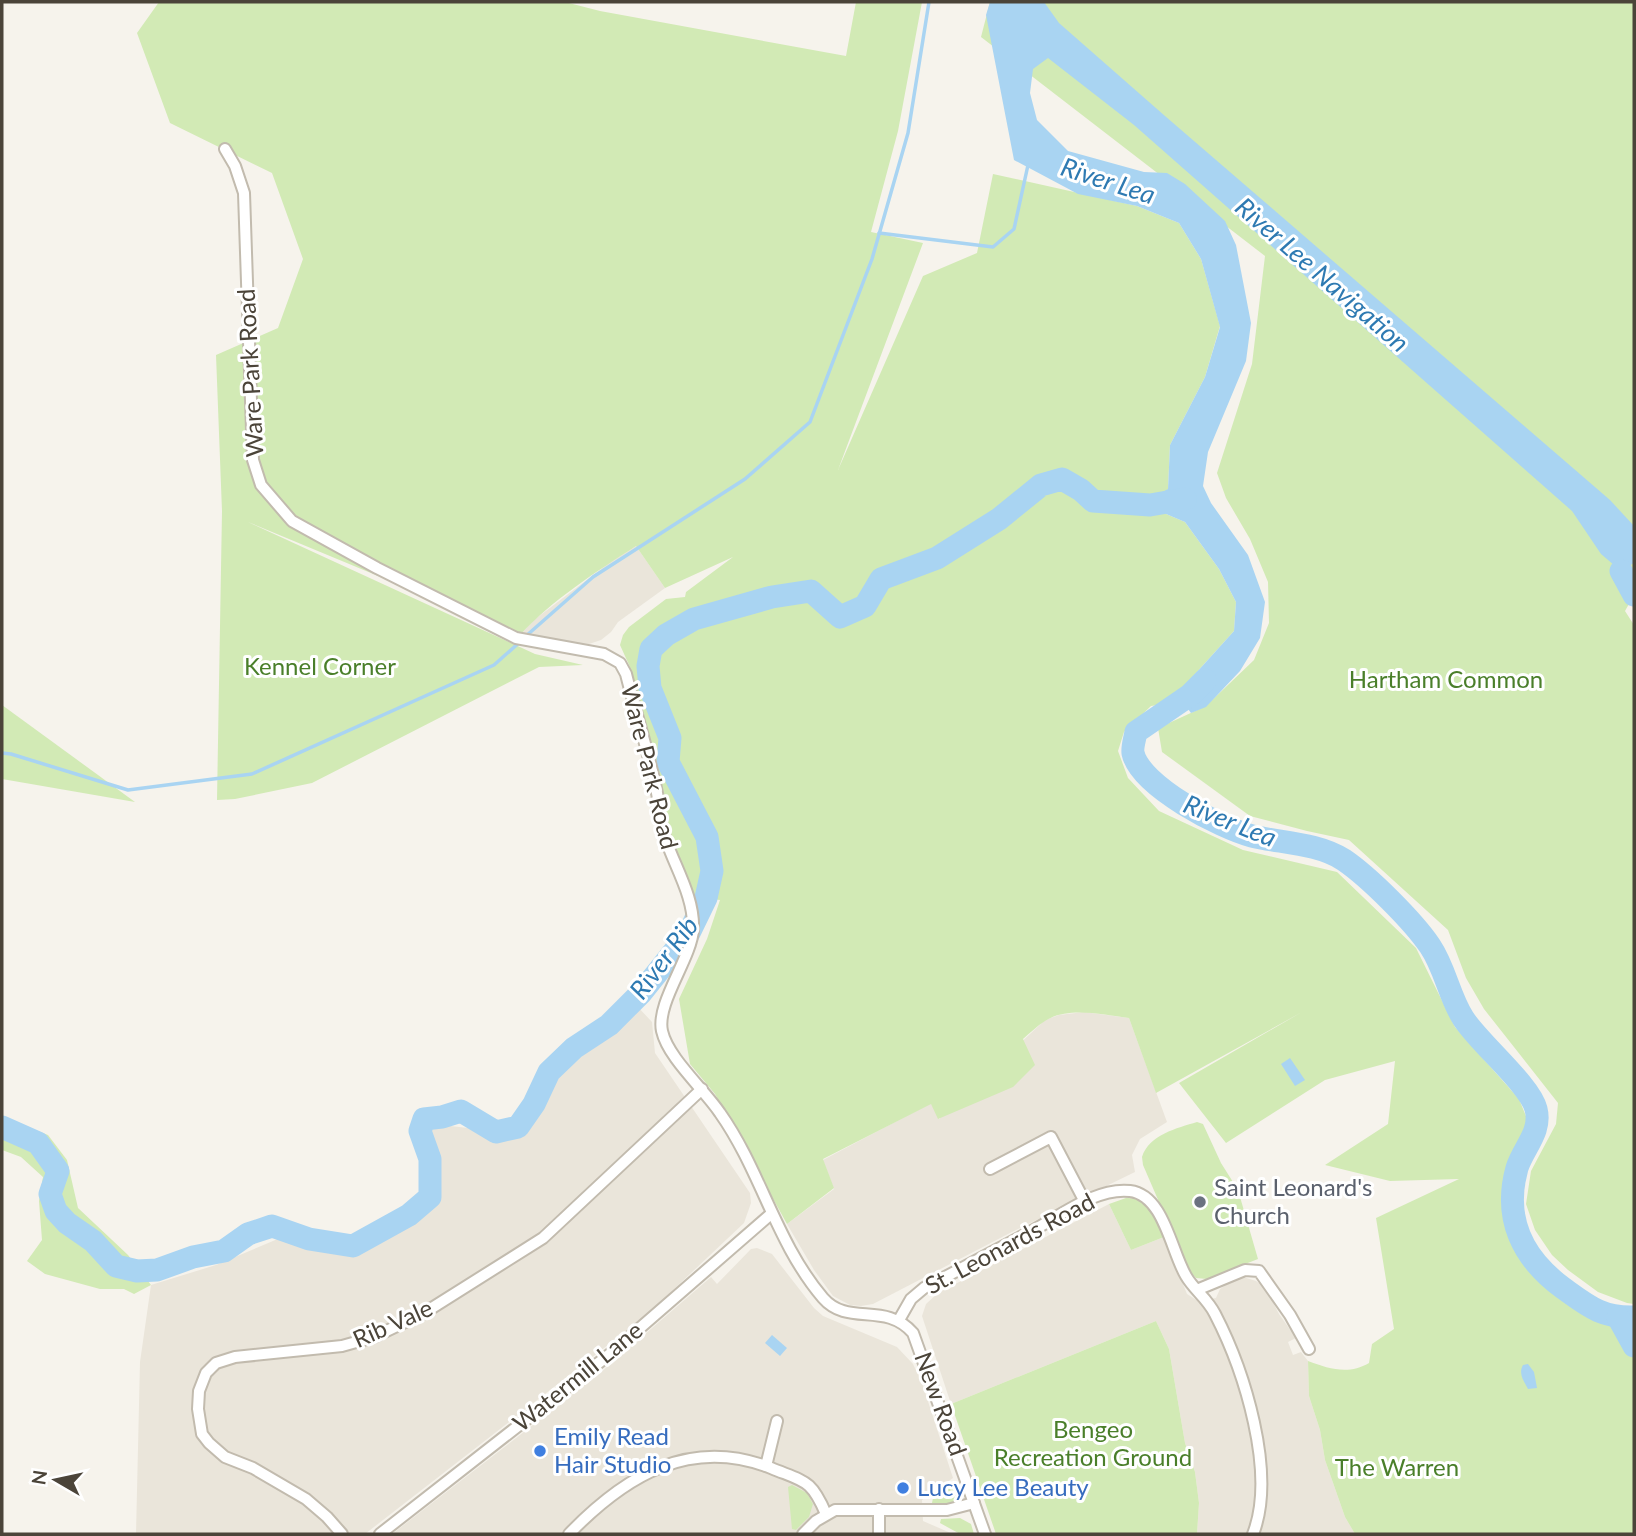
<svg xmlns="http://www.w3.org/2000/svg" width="1636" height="1536" font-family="Lato,sans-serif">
<rect width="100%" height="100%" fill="#f6f3ec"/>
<g fill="#eae5da">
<polygon points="636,546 665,588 618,622 611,632 601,640 589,644 565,643 520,635 534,620 609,563"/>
<polygon points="636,1005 652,1022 655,1053 750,1193 751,1203 744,1223 655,1307 617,1338 365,1534 136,1534 140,1362 151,1285 216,1265 280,1238 353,1255 438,1203 441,1177 425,1139 426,1125 433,1124 468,1128 493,1139 507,1141 526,1130 557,1079"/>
<polygon points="1084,1012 1129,1018 1167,1122 1140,1139 1132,1155 1135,1172 1008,1234 873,1304 861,1306 850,1305 833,1296 814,1270 787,1224 834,1189 823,1160 931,1103 939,1119 1045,1020 1059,1015"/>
<polygon points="1109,1204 1131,1250 1164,1237 1187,1294 1198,1301 1216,1298 1220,1289 1234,1279 1243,1277 1256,1281 1265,1287 1279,1314 1296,1338 1288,1342 1293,1355 1301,1352 1308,1361 1309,1396 1320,1430 1325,1460 1345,1517 1355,1534 1197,1534 1199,1503 1195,1472 1185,1443 1169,1349 1156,1321 951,1404 922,1316 926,1304 938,1293"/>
<polygon points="757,1248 772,1254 814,1308 823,1316 897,1347 913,1364 922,1383 953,1478 922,1500 923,1521 953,1534 392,1534 600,1373 711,1277 717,1284 751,1249"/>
</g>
<g fill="#d2eab5">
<path d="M159,2H565L600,11L846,56L856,2H922L898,131L871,232L923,243L838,470L923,276L977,253L993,174L1137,206L1179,223L1201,259L1220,326L1205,377L1170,445L1168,489L1159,511L1185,522L1219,569L1236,602L1234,631L1177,694L1164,704L1151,706L1124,732L1118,751L1128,778L1159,811L1243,850L1337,872L1416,948L1455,1027L1519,1099L1530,1126L1517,1152L1507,1195L1515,1249L1545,1285L1614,1320L1634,1355V1534H1355L1345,1517L1325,1460L1320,1430L1309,1396L1308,1361C1329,1369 1349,1375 1369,1363L1372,1344L1394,1329L1376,1218L1459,1179L1390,1181L1325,1165L1388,1124L1395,1061L1325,1080L1226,1143L1179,1083L1302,1012L1156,1093L1129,1018C1103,1015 1068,1006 1045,1021C1037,1026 1030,1033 1023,1039L1035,1065L1013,1087L938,1119L931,1104L823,1159L834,1188L787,1224L715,1094L690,1064L679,999L707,939L720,900L693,897L673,842L630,667L620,645L623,635L629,627L666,599L685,597L686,592L733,557L665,588L636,546C596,572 552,600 520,635L248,522L535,654L583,665L539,667L312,783L235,799L217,800L222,511L216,355L278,328L303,259L272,173L170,123L137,33Z"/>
<polygon points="990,2 1634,2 1634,595 1625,611 1634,625 1634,1304 1627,1303 1598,1292 1568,1270 1552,1255 1535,1230 1526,1204 1531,1171 1556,1124 1558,1103 1484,1009 1466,978 1448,930 1349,840 1307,831 1250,816 1162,752 1158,728 1206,706 1254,660 1269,623 1268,582 1250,539 1226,498 1217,473 1252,364 1265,256 981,37"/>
<polygon points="2,705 135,802 2,779"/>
<polygon points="2,1117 48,1135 67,1160 78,1208 128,1255 151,1285 134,1294 124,1289 100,1289 45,1274 27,1261 42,1240 39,1201 43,1177 21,1157 2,1150"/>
<path d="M1197,1122L1203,1124L1221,1163L1238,1190L1258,1259L1207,1279L1196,1278L1188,1269L1143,1165L1142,1157C1149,1135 1177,1128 1197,1122Z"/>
<path d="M1126,1198C1151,1197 1156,1217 1164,1237L1131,1250L1109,1204Z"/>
<polygon points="1156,1321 1169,1349 1185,1443 1195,1472 1199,1503 1197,1534 996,1534 951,1404"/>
<path d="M955,1481L957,1493L959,1494C954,1507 945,1504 932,1503L933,1498Z"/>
<polygon points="792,1485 807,1493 813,1504 809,1517 796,1530 792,1529 788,1487"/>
<polygon points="960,1518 971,1524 974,1534 960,1534 940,1523 941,1519"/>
</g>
<g fill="#a9d4f2">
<polygon points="990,2 1044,2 1059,23 1165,116 1610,500 1634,526 1634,563 1621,571 1601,554 1572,511 1134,125 1048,58 1033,69 1030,93 1037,120 1068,151 1144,172 1167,173 1185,184 1225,221 1236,245 1251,323 1246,361 1208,452 1203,486 1211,503 1248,555 1265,602 1260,638 1240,671 1206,707 1191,713 1177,694 1234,631 1236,602 1219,569 1185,522 1159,511 1155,496 1168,489 1170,445 1205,377 1220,327 1201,259 1179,223 1137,206 1078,194 1014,160 986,15"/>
<polygon points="1290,1058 1305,1080 1295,1086 1281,1064"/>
<polygon points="772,1335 787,1348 780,1356 765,1343"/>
<path d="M1528,1364L1534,1372L1537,1388L1528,1389C1524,1381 1518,1374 1523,1365Z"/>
</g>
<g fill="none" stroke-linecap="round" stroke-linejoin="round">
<g stroke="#a9d4f2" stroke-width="3.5">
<polyline points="879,233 993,247 1014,229 1028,165"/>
<polyline points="526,636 593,577 745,479 810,422 872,259 908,133 929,2"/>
<polyline points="2,753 11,754 128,790 252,774 494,665 521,641"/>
</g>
<g stroke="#a9d4f2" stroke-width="23">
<polyline points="1621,571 1634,595"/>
<path d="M1205,680L1190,695L1136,732C1135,738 1132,747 1133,753C1140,786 1221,828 1252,836C1281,843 1318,843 1344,860C1369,877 1413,921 1430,946C1445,968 1449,996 1463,1018C1478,1042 1530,1085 1536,1109C1542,1132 1523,1148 1517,1168C1503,1218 1522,1258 1563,1288C1588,1306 1602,1318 1634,1317"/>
<polyline points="2,1127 38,1143 58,1171 50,1194 56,1211 67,1223 93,1241 116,1266 137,1271 157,1270 193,1257 224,1251 248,1234 272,1226 309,1239 353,1246 409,1215 430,1197 430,1159 420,1131 424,1119 442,1117 461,1111 496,1132 518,1127 534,1104 549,1072 574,1048 609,1025 641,993 689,933 706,898 712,871 707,837 668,762 670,738 650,688 648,666 651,649 666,635 694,619 772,597 811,591 840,617 865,606 881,579 937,558 999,519 1041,485 1062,479 1081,490 1093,501 1150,505 1185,499"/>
<polyline points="1618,1317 1634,1346"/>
</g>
<g stroke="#c2bbae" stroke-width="14">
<g id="street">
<path d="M225,149L235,166L244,193L253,460L261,485L292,521L377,568L516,638L604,654L620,663L626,674C636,714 649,753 657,793C659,803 659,814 661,824C669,859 695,893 693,930C691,959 656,1003 662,1031C668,1058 704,1089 720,1113C761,1171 776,1243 823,1298C848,1327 885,1301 913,1333L985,1534"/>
<polyline points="990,1169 1051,1137 1085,1202"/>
<polyline points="1199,1289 1245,1270 1259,1271 1290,1315 1309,1349"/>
<path d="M899,1320L911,1299L924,1288C959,1270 994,1251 1028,1233C1058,1218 1095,1187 1130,1191C1164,1195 1171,1251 1186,1276C1194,1290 1207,1298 1215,1314C1244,1370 1277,1473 1253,1534"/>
<polyline points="766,1466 777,1421"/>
<polyline points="342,1534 327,1517 306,1499 253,1468 225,1457 209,1443 202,1434 198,1409 199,1391 206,1373 216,1363 235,1357 342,1346 374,1337 424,1313 543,1238 702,1089"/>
<polyline points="380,1534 610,1354 771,1214"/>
<path d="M569,1534C625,1476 690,1436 771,1468C805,1482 811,1479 826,1514"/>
<polyline points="803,1534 816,1521 835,1510 947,1510 974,1503"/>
<polyline points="879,1534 879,1509"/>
</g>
</g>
<use href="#street" stroke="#fff" stroke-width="10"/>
</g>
<circle fill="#6b7280" stroke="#fff" stroke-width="2.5" cx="1200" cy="1202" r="7"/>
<g fill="#3f7fe0" stroke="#fff" stroke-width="2.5">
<circle cx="540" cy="1451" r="7"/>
<circle cx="903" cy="1488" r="7"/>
</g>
<g text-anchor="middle" stroke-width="6" stroke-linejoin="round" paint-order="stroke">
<g font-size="24" fill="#4b4439" stroke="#fff">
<text transform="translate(251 373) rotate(-93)" y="8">Ware Park Road</text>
<text transform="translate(649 767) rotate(76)" y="8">Ware Park Road</text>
<text transform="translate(1010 1244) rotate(-28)" y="8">St. Leonards Road</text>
<text transform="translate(393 1324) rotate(-24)" y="8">Rib Vale</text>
<text transform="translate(578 1377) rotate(-39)" y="8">Watermill Lane</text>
<text transform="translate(940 1404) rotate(70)" y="8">New Road</text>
</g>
<g font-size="24" fill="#4a7f2a" stroke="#fff">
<text x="320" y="675">Kennel Corner</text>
<text x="1446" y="688">Hartham Common</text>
<text x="1093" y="1438">Bengeo<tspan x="1093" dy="28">Recreation Ground</tspan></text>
<text x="1397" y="1476">The Warren</text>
</g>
<g font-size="24" fill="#5b616d" stroke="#fff" text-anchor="start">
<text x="1214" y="1196">Saint Leonard's<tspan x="1214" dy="28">Church</tspan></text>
</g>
<g font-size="24" fill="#366cbe" stroke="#fff" text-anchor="start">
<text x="554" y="1445">Emily Read<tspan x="554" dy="28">Hair Studio</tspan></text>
<text x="917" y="1496">Lucy Lee Beauty</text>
</g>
<g font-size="26" font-style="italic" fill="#2e7ab2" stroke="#fff">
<text transform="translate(1108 181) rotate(18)" y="9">River Lea</text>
<text transform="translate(1322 275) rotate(41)" y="9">River Lee Navigation</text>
<text transform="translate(1230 821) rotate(22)" y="9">River Lea</text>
<text transform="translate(664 958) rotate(-53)" y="9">River Rib</text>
</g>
</g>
<rect width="1636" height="1536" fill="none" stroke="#4b4439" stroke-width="7"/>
<g transform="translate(56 1480) rotate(279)" stroke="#ffffff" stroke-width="5" paint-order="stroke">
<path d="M0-5L12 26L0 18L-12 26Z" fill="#4b4439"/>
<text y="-10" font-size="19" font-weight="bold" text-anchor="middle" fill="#4b4439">N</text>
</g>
</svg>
